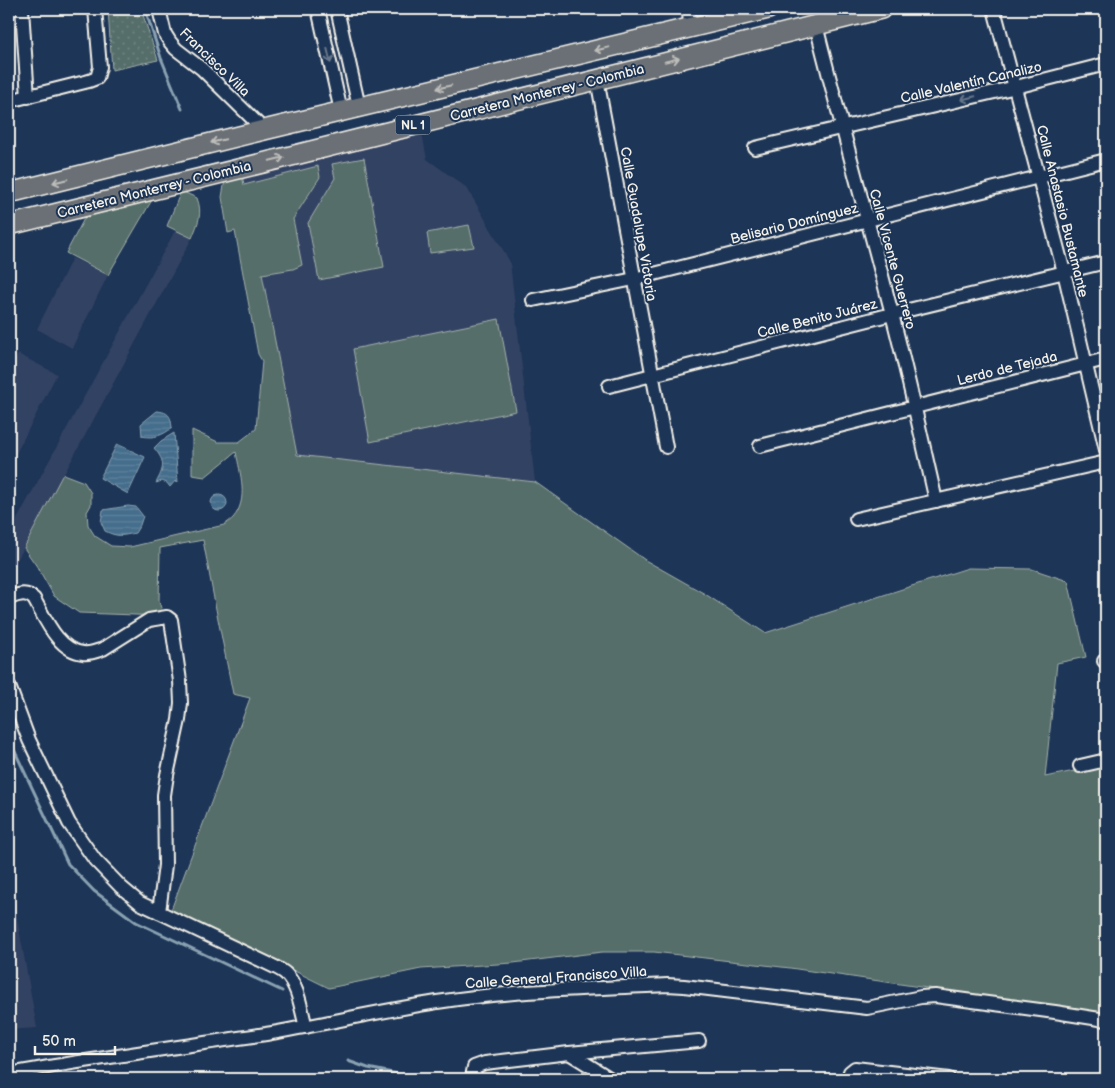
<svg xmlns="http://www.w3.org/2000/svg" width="1115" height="1088" font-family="'Balsamiq Sans',sans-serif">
<defs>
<pattern id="park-dots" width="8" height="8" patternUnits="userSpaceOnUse" patternTransform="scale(1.25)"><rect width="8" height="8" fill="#556e6b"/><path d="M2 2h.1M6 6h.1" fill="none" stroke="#6e8380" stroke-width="1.8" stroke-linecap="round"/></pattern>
<pattern id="water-rules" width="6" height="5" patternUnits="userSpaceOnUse" patternTransform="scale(1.25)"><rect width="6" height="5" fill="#446d8c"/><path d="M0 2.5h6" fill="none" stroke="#60829c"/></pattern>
</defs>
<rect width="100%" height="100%" fill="#1d3557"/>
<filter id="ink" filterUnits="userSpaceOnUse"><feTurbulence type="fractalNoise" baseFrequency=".02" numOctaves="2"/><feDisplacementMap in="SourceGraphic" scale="10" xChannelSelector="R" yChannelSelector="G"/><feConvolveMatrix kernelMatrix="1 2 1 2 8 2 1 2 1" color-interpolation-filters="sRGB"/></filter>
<g filter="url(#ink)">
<g fill="#334264">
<polygon points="422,133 427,159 467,188 510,262 535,482 296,455 262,273 243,185 242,175"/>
<polygon points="176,229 192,238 24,548 14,565 9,570 9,534"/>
<polygon points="72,258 108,275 72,348 37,329"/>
<polygon points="18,354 57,374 9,467 9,371"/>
<polygon points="9,873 37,1028 9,1030"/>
</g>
<g fill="#556e6b" stroke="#a4b0aa">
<polygon points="364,158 384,267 319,280 308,223 335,178 332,164"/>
<path d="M318,166L320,177L293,219L302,265L293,269L262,274L297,455L535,482L645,560L705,594L765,633L968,568L1032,569L1068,581L1086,657L1057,663L1045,777L1104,765L1106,776V1014L790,968L654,952H602L513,963L421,969L329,988L171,910L250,698L233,694L215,604L203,540L160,548L159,602L164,616L79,613L54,596L38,568L24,548L63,474L84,482L91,493V505L87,512L88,525L95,536L111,546L130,547L224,525C227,523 231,520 233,518C249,500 240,473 236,452L205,477L192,475V430L218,442H239L256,429L262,361L258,354L235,231L228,233L222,197L225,180L242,175L244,185Z"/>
<path d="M181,191L197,198C203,214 198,223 192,238L167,226Z"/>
<polygon points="152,200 108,275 66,253 85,217"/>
<polygon points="469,225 474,247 430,253 427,233"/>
<polygon points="499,319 516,411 370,442 353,349"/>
</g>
<polygon fill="url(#park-dots)" stroke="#a4b0aa" points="108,9 141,9 158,60 112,70"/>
<g fill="url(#water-rules)" stroke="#8aa2b1">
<path d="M157,411C169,412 171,416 172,428C163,435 154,439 142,436L141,424Z"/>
<path d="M174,433L178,482L175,481L170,487L167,483L162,481L156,483C164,468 166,462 154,448L161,441Z"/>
<polygon points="117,444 145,457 128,494 100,478"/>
<circle cx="219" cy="503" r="8"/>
<path d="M128,506L136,507L143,516L140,525L135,533C122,536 117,537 105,531L101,522L103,510Z"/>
</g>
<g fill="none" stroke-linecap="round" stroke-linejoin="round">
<g stroke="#8aa2b1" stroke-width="3">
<polyline points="145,9 161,58 182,109"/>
<polyline points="9,739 68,864 94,891 136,922 282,991"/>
<polyline points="348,1061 368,1068 422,1079"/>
</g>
<g stroke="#f4f1e8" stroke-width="16">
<g id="street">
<polyline points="22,9 28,97"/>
<polyline points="159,9 165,34 170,42 176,49 202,69 264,130"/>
<polyline points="318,9 341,111"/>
<polyline points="337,9 359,107"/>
<polyline points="689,9 690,28"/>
<polyline points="994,9 1064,272 1106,450"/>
<path d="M816,25C840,122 867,217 892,314C908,376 922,439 936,501"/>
<polyline points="597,79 666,447"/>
<polyline points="9,101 89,81 97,78 100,67 95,9"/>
<polyline points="755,148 1016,87 1106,64"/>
<polyline points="533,300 634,279 1106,160"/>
<polyline points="609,386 892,314 1106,262"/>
<polyline points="760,446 1106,359"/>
<polyline points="856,519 1106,462"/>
<path d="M9,598C18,595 26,591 34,599C45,618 58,651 83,653C90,654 97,651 103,649L149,620L167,617L171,620L180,681L181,703L179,720L167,775L164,795L165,865L159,912L275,967C279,969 283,971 286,974C299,987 301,1010 306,1027"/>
<polyline points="1104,661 1106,660"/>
<polyline points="9,686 29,740 69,823 95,860 121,887 140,903 159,912"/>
<polyline points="1080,766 1106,760"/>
<polyline points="569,1053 611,1079"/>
<path d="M9,1074C94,1058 180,1047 266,1034C323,1024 380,1011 437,1002C513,990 590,989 667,985L684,986L867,1008L921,997L935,996L1055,1012L1106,1020"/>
<polyline points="477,1079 473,1072 474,1067 485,1063 569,1053 699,1041"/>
<polyline points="848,1079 850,1072 855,1068 949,1079"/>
</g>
</g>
<g stroke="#f4f1e8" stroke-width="22">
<g id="primary">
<polyline points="9,193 264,130 768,9"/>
<polyline points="9,225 279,159 881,9"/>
</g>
</g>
<use href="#street" stroke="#1d3557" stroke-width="12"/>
<use href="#primary" stroke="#6b6f75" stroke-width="19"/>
</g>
<defs><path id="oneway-shaft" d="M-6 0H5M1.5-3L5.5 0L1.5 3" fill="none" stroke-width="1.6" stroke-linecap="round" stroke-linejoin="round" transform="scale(1.25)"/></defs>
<g stroke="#bdbdba">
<use href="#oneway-shaft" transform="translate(602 49) rotate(167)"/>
<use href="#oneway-shaft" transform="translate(672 60) rotate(-14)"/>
<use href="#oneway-shaft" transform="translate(444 87) rotate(167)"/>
<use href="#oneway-shaft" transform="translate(218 141) rotate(166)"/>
<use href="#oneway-shaft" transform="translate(277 159) rotate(-13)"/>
<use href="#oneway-shaft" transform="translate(60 181) rotate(166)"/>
</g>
<g stroke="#68778a">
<use href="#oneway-shaft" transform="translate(329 56) rotate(77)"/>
<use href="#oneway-shaft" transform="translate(968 98) rotate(167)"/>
</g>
</g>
<g text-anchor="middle" stroke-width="4" stroke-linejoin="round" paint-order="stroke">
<rect fill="#1d3557" stroke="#b4b9bc" stroke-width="1" x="395.5" y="115.5" width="35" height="19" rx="4"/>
<g font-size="12" font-weight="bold" fill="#f4f1e8">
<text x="413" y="129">NL 1</text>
</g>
<g font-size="14" fill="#f4f1e8" stroke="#1d3557">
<text transform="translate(215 62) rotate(44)" y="5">Francisco Villa</text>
<text transform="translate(971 82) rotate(-13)" y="5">Calle Valentín Canalizo</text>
<text transform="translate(547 92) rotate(-14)" y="5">Carretera Monterrey - Colombia</text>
<text transform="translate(154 189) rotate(-14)" y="5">Carretera Monterrey - Colombia</text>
<text transform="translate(1063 211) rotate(76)" y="5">Calle Anastasio Bustamante</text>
<text transform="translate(794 223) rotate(-14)" y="5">Belisario Domínguez</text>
<text transform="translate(639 224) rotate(80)" y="5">Calle Guadalupe Victoria</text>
<text transform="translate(893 259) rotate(75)" y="5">Calle Vicente Guerrero</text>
<text transform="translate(817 318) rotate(-14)" y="5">Calle Benito Juárez</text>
<text transform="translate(1007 368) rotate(-14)" y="5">Lerdo de Tejada</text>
<text transform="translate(556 977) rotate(-4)" y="5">Calle General Francisco Villa</text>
</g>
</g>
<rect width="1115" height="1088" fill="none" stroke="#1d3557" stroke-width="30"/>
<rect x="15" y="15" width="1085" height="1058" fill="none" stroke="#f4f1e8" stroke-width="2" filter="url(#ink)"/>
<path d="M35 1046v8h80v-8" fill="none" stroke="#f4f1e8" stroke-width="2.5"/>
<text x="42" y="1046" font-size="15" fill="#f4f1e8" stroke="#1d3557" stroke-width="4" paint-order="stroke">50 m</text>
</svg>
